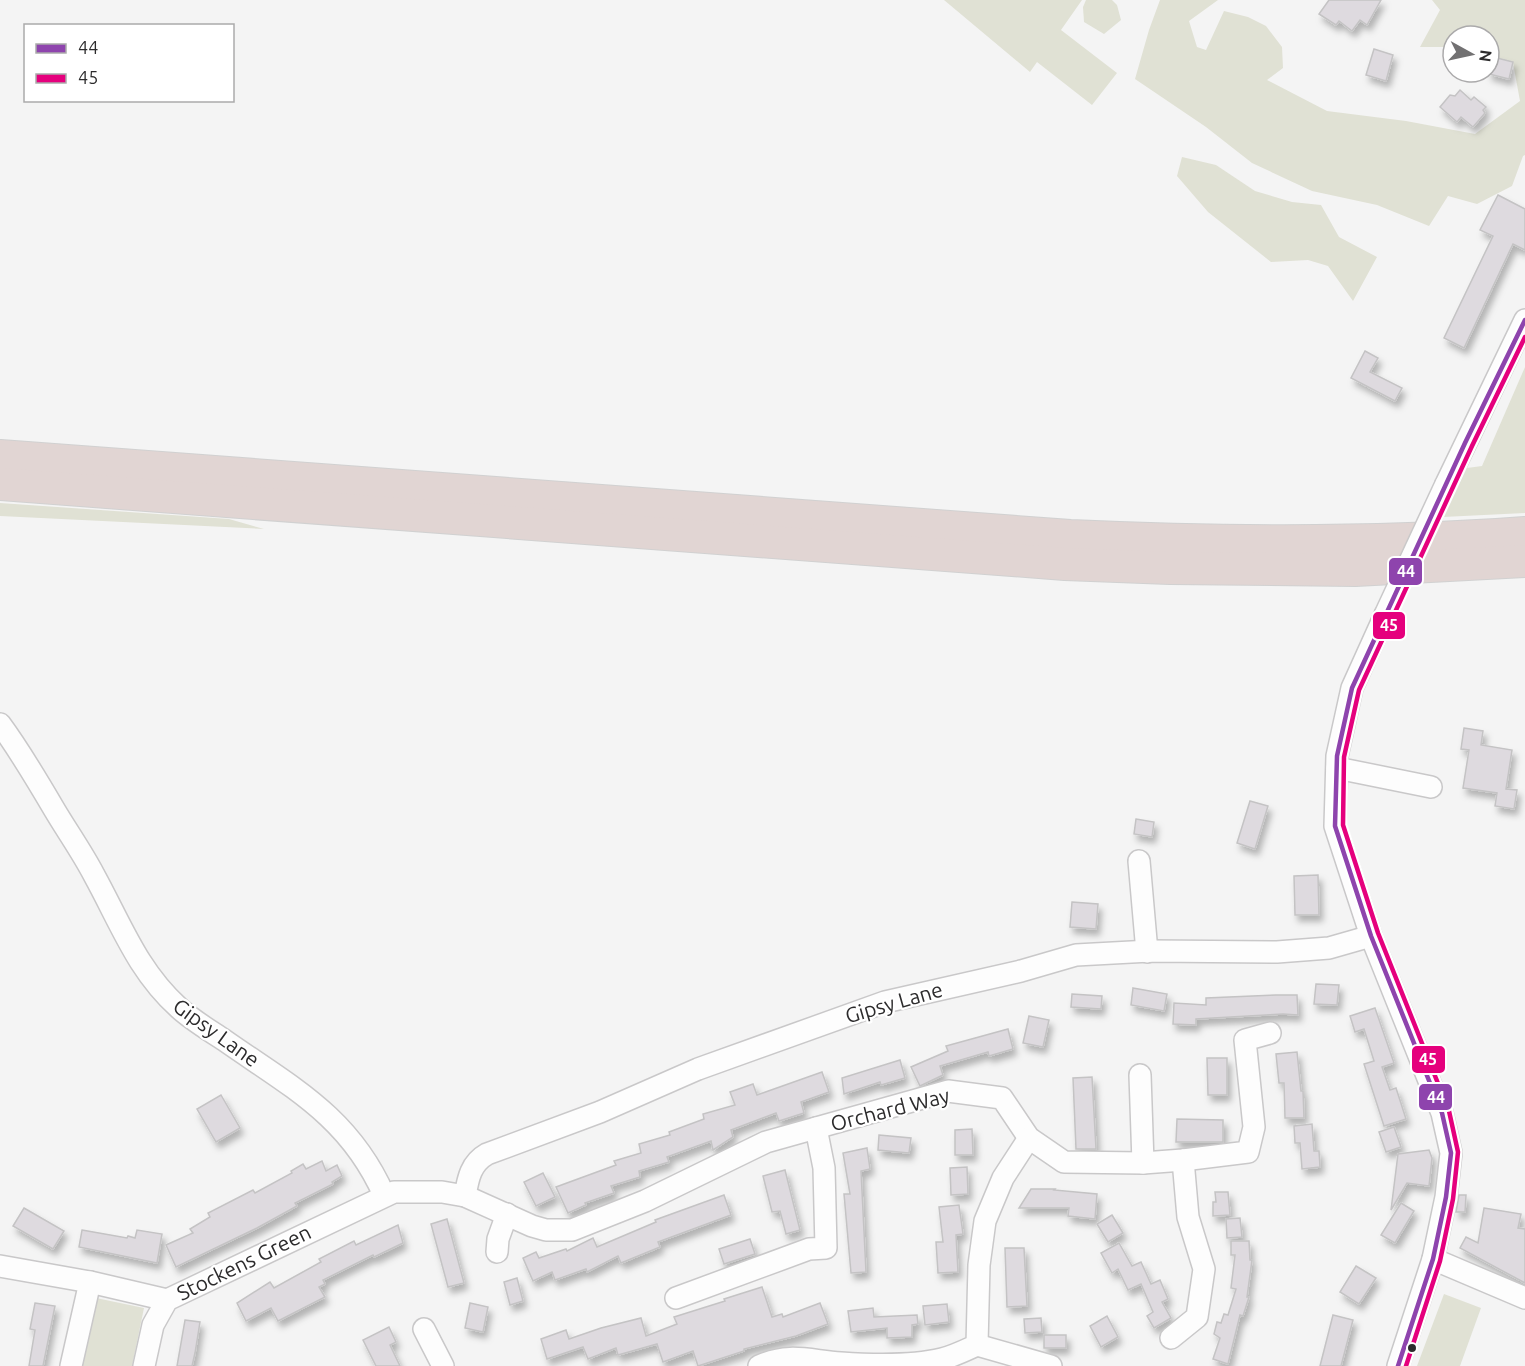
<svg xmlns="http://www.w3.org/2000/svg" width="1525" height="1366" font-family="Ubuntu,sans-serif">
<defs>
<filter id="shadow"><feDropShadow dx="3.5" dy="6" stdDeviation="3" flood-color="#0004"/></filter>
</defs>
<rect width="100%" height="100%" fill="#f4f4f4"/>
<g fill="#e0e1d4">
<polygon points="944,0 1082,0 1061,30 1117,73 1092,105 1037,62 1030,72"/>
<polygon points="1086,0 1112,0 1117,5 1121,20 1104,34 1084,22 1083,7"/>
<polygon points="1160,0 1218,0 1189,21 1197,47 1206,50 1224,11 1248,17 1266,26 1282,47 1283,68 1267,80 1327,111 1406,121 1475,134 1520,101 1513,63 1489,55 1489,36 1453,36 1453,47 1420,47 1440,10 1432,0 1525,0 1525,155 1523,156 1512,186 1477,204 1448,196 1429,226 1377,205 1312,191 1252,163 1206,127 1135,79 1149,30"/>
<polygon points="1182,157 1216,165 1255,191 1292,202 1321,205 1339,237 1377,257 1353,301 1328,266 1308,260 1271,262 1208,212 1177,176"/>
<polygon points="1525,367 1525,513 1443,517 1467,468 1482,466"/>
<polygon points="0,503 229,519 264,529 0,516"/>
<polygon points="1444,1294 1481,1308 1460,1366 1417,1366"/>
<polygon points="96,1298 144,1308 132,1366 79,1366"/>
</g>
<g fill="#dedadf" stroke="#c4c3c4" stroke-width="1.5" filter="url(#shadow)">
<polygon points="1329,0 1381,0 1367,25 1360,20 1352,31 1339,21 1336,25 1319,14"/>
<polygon points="1374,49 1393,55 1386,81 1366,75"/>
<polygon points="1489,56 1513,62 1509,79 1489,74"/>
<polygon points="1460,90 1471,100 1474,97 1486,107 1483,110 1485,113 1473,127 1461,117 1457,122 1440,107 1450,95 1455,96"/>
<polygon points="1498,195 1525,209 1525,250 1513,244 1464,348 1444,338 1493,236 1480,230"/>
<polygon points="1365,351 1378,358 1370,372 1402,388 1395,401 1351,378"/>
<polygon points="1464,728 1483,731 1481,745 1512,750 1506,789 1517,790 1514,809 1495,806 1497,793 1463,788 1469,750 1461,749"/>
<polygon points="1250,801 1268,806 1255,849 1237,843"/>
<polygon points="1136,819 1154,822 1152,837 1134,834"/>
<polygon points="1318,875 1319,915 1295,915 1294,876"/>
<polygon points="1072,902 1098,904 1096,929 1070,927"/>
<polygon points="1316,984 1339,985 1337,1005 1314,1004"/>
<polygon points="1133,988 1167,994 1164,1011 1131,1005"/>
<polygon points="1072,994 1102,996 1101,1009 1071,1007"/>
<polygon points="1276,995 1297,995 1298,1015 1283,1014 1196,1019 1196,1025 1173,1024 1174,1003 1206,1005 1206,998"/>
<polygon points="1375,1008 1394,1063 1382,1067 1390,1090 1396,1088 1406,1119 1384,1126 1364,1064 1374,1061 1364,1029 1355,1032 1350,1016"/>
<polygon points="1029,1016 1049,1020 1043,1047 1023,1043"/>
<polygon points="1008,1029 1013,1049 989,1056 988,1052 940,1066 943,1075 920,1086 911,1067 948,1051 946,1046"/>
<polygon points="1297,1052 1301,1091 1303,1091 1304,1118 1285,1118 1284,1083 1279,1083 1276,1054"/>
<polygon points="1207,1058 1227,1058 1227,1095 1208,1095"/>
<polygon points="900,1060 905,1078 881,1085 880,1082 844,1094 842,1078"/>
<polygon points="822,1072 829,1092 801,1102 804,1113 779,1121 776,1113 731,1130 733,1137 713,1150 711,1141 667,1157 669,1162 639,1171 640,1177 611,1186 614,1193 585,1203 586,1205 568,1213 556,1187 616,1165 614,1161 641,1153 639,1144 670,1135 669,1132 704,1119 703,1114 735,1105 730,1092 753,1084 757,1095"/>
<polygon points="1092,1077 1096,1149 1076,1149 1073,1078"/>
<polygon points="221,1095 240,1128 216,1142 197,1109"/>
<polygon points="1177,1119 1223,1120 1223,1142 1176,1142"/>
<polygon points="1312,1124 1314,1151 1319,1151 1320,1167 1302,1169 1300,1143 1295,1143 1294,1126"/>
<polygon points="1394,1127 1401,1147 1386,1152 1379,1132"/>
<polygon points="972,1129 973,1155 955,1155 955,1130"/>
<polygon points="879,1135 911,1138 909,1153 878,1150"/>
<polygon points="867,1148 870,1169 861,1171 866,1272 851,1273 844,1194 850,1194 843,1153"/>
<polygon points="1429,1150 1432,1158 1429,1186 1407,1183 1391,1210 1398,1154"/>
<polygon points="322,1161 326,1171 337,1165 342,1176 332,1182 333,1184 295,1203 297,1206 257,1228 176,1267 166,1245 193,1233 190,1229 210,1217 208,1213 253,1190 255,1193 292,1173 291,1171 303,1164 306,1169"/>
<polygon points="967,1167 968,1194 951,1195 950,1168"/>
<polygon points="785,1170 800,1230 786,1234 780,1211 772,1212 763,1176"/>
<polygon points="543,1173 555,1197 536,1206 524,1182"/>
<polygon points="1031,1189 1055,1189 1054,1190 1097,1194 1095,1219 1068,1216 1069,1208 1019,1208"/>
<polygon points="1215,1192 1228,1192 1230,1215 1213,1216 1213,1202 1216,1202"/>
<polygon points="724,1195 731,1215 658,1242 660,1247 621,1263 618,1256 587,1272 586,1269 555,1280 552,1272 533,1281 523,1258 536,1252 539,1258 566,1249 567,1251 593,1238 597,1247 656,1222 655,1220"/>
<polygon points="1459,1195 1466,1195 1465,1212 1456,1212"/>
<polygon points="1401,1203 1414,1211 1395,1243 1381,1235"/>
<polygon points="959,1205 963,1234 956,1235 958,1272 938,1273 936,1242 943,1242 939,1207"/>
<polygon points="24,1208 64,1231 53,1249 13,1226"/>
<polygon points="1484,1208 1521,1214 1518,1228 1525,1229 1525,1283 1460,1248 1466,1237 1478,1243"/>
<polygon points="1112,1215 1123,1233 1108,1242 1097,1224"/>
<polygon points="1240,1218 1242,1237 1227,1238 1226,1219"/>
<polygon points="447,1219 464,1283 448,1287 431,1224"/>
<polygon points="398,1225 403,1243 374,1257 373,1255 323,1280 325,1284 319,1287 325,1297 278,1321 271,1308 246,1321 237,1303 270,1282 274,1288 321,1262 319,1259 354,1241 356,1245"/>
<polygon points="82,1230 127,1238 128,1236 135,1238 137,1230 162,1234 157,1263 79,1247"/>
<polygon points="750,1239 755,1254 724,1264 719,1249"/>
<polygon points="1231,1241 1249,1241 1250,1260 1252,1260 1247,1297 1249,1297 1243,1316 1240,1315 1228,1364 1213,1359 1220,1338 1214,1334 1217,1322 1221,1323 1224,1314 1228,1315 1236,1289 1231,1288 1235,1255 1231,1255"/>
<polygon points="1119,1243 1132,1266 1141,1262 1151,1284 1160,1280 1168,1299 1162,1302 1171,1318 1154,1328 1147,1316 1153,1312 1141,1284 1128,1290 1118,1269 1112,1273 1101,1253"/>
<polygon points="1005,1248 1024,1248 1027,1306 1007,1307"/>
<polygon points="1356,1266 1376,1278 1359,1304 1340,1292"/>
<polygon points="517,1278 523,1301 510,1305 504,1282"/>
<polygon points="762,1287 772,1317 782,1314 783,1317 820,1303 828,1324 796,1336 744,1349 744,1351 698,1366 693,1351 663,1362 657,1344 618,1355 616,1348 588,1359 583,1347 547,1359 541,1339 566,1330 569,1339 601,1328 641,1318 646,1336 677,1324 674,1317 725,1301 724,1299"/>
<polygon points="35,1303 55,1306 43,1366 29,1366 35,1330 30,1329"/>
<polygon points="470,1303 488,1307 483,1332 465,1328"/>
<polygon points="947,1304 949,1322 925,1325 923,1306"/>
<polygon points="873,1308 874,1317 917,1315 918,1324 912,1325 912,1337 887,1338 887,1328 851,1332 848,1311"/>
<polygon points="1333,1315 1353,1320 1341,1366 1320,1366"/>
<polygon points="1107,1316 1118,1337 1101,1347 1090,1326"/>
<polygon points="1041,1318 1042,1332 1025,1333 1024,1319"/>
<polygon points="185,1320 200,1322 195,1353 192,1366 177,1366"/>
<polygon points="389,1327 396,1342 390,1345 400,1366 376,1366 363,1340"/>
<rect x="1044" y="1335" width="22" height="13"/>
</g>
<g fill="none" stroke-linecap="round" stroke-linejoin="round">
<g stroke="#c9c8c9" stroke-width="24">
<g id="minor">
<polyline points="1446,484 1525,320"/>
<polyline points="1385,615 1352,688 1337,756 1335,826 1371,936 1442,1113 1451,1153 1446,1197 1433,1259 1398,1366"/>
<path d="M0,724C20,751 37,780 54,809C67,831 82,852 94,875C121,924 137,970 179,1008C192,1020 209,1030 224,1040C291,1087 349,1116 384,1195"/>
<polyline points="1337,768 1431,787"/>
<polyline points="1139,861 1147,952"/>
<polyline points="1140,1075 1143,1163"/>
<path d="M465,1196C468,1178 471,1163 487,1154L600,1112L698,1069L885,1002L1021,971L1076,955L1150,951L1277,952L1329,948L1371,936"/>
<polyline points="497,1252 498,1239 507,1214"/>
<polyline points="1433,1259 1525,1298"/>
<polyline points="0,1266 90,1282 167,1300"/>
<polyline points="676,1298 809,1249 826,1248 824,1168 816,1128"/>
<polyline points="424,1329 443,1366"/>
<polyline points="1171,1338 1197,1317 1204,1269 1188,1217 1183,1160"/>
<polyline points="977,1345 1051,1366"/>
<polyline points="71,1366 90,1282"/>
<polyline points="144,1366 153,1325 167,1300 394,1192 442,1192 465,1196 532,1226 546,1230 572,1230 645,1201 766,1142 948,1091 1002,1098 1029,1138 1064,1162 1143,1163 1183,1160 1248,1152 1254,1127 1245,1040 1270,1033"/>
<path d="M759,1366C790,1352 810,1361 841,1363C871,1365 913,1366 942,1359C954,1356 966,1350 977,1345L979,1265L985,1221L1003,1178L1029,1138"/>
</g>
</g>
<g stroke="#d1d1d1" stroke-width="34">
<g id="highway">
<path d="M0,456L1070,536C1222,543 1373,544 1525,533"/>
<polyline points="0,484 1065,564 1170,568 1355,570 1525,561"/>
</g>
</g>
<use href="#minor" stroke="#fdfdfd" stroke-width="21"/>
<use href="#highway" stroke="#e1d5d3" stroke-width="32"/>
<g stroke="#c9c8c9" stroke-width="24" stroke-linecap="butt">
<polyline id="minor-bridge" points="1385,615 1446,484"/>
</g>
<use href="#minor-bridge" stroke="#fdfdfd" stroke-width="21"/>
<g stroke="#fff" stroke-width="9">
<polyline id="bus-1" points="1398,1366 1433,1259 1446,1197 1451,1153 1442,1113 1371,936 1335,826 1337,756 1352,688 1465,443 1525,320"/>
</g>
<g stroke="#fff" stroke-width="9">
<polyline id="bus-2" points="1406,1366 1440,1261 1453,1199 1458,1152 1449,1111 1378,933 1343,825 1344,757 1359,690 1472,446 1525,337"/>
</g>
<use href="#bus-1" stroke="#8e44ad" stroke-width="4.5"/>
<use href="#bus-2" stroke="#e5007d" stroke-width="4.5"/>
</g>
<circle fill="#2c2b2c" stroke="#fff" stroke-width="2" cx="1412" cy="1348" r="5"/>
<g text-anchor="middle" stroke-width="4.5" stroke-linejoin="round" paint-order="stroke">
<g font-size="21" fill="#2c2b2c" stroke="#fff">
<text transform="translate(894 1003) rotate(-16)" y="7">Gipsy Lane</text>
<text transform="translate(216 1033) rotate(36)" y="7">Gipsy Lane</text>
<text transform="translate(890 1110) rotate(-14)" y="7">Orchard Way</text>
<text transform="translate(244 1263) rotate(-26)" y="7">Stockens Green</text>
</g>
</g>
<g stroke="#fff" stroke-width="2">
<rect x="1388" y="557" width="35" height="29" rx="6" fill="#8e44ad"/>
<rect x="1372" y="611" width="34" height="29" rx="6" fill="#e5007d"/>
<rect x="1411" y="1045" width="35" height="29" rx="6" fill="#e5007d"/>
<rect x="1418" y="1083" width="35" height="28" rx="6" fill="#8e44ad"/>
</g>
<g font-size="16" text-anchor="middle" font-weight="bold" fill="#fff">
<text x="1406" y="577">44</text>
<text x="1389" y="631">45</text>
<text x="1428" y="1065">45</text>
<text x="1436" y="1103">44</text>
</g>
<rect x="24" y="24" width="210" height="78" fill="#ffffff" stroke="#abaaab" stroke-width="1.5"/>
<rect x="36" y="44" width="30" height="9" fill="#8e44ad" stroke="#abaaab" stroke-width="1.5"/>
<text x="78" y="54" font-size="18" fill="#2c2b2c">44</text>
<rect x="36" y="74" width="30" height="9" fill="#e5007d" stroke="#abaaab" stroke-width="1.5"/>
<text x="78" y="84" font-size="18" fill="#2c2b2c">45</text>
<g transform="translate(1471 54) rotate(98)"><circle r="28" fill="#ffffff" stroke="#abaaab" stroke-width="1.5"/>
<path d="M0-4.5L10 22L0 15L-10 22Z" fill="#727172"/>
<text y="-9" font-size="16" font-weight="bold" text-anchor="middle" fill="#2c2b2c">N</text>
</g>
</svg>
